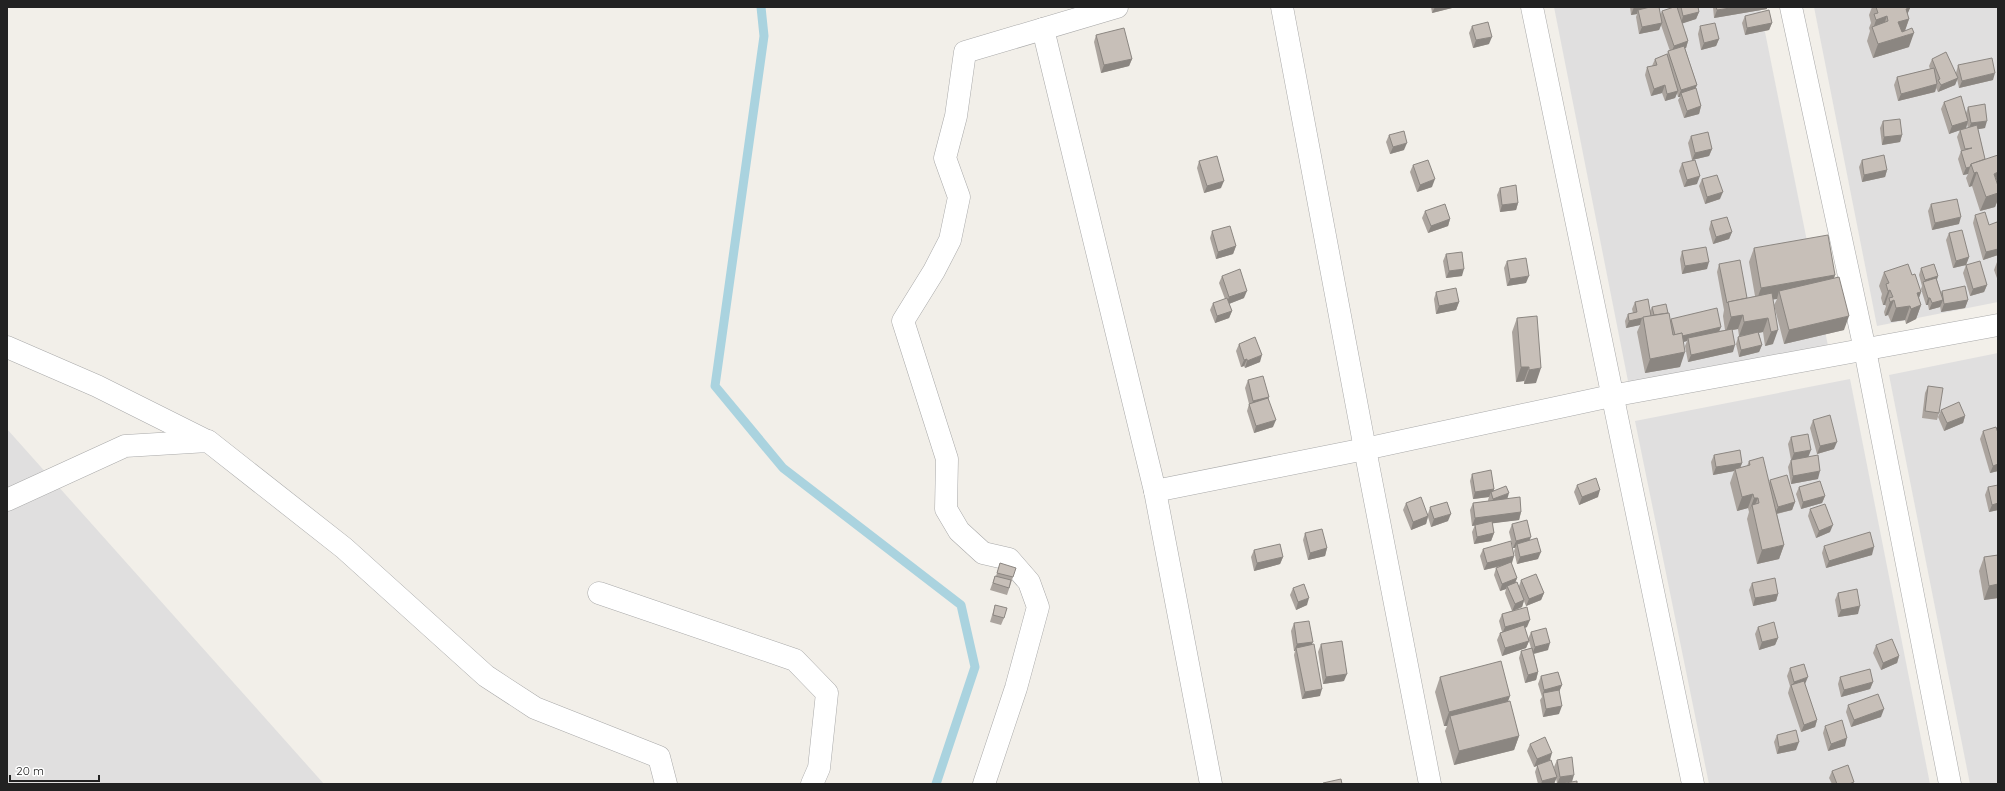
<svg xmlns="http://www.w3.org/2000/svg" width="2005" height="791" font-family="Quicksand,sans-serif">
<rect width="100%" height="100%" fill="#f2efe9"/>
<g fill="#e0dfdf">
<polygon points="1554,7 1760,7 1828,346 1629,386"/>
<polygon points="1814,7 1998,7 1998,302 1877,326"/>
<polygon points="1998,353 1998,784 1970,784 1889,375"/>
<polygon points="1850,379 1930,784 1709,784 1635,421"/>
<polygon points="7,429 324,784 7,784"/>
</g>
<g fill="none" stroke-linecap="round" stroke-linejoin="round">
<polyline stroke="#aad3df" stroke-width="9" points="761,7 764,36 715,386 783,468 961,605 975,667 936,784"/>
<g stroke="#a9a9a9" stroke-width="23">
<g id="minor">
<polyline points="1282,7 1365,449 1430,784"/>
<polyline points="1532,7 1693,784"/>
<polyline points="1791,7 1865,350 1950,784"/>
<polyline points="1043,29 1155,491 1211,784"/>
<polyline points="7,347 97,386 207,441"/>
<polyline points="1155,491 1365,449 1611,396 1998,325"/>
<polyline points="7,500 125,446 208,441 344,548 486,676 535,708 659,757 666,784"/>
<polyline points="599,593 795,660 827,693 819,768 812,784"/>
<polyline points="984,784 1016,688 1038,607 1029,582 1009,559 983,553 959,531 946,509 947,459 903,321 934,271 950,240 959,197 945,158 956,116 965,52 1117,7"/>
</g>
</g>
<use href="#minor" stroke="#fff" stroke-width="22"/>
</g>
<g fill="#aba49e">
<polygon points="1431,7 1453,7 1452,8 1432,13"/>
<polygon points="1630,7 1659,7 1660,15 1662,11 1677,7 1698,7 1699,12 1696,19 1682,23 1688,41 1686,48 1685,48 1697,85 1695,88 1701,106 1699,114 1684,118 1678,100 1680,97 1678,97 1677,93 1675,98 1665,101 1662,93 1651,96 1645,75 1647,67 1652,66 1655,59 1667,54 1668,51 1670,51 1661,25 1659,30 1639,34 1636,17 1637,14 1631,15"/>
<polygon points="1713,7 1767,7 1767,9 1714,18"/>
<polygon points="1872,7 1909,7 1910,8 1907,14 1909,19 1905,31 1909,47 1873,58 1867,41 1870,31 1869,28 1871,23 1869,15"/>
<polygon points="1745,16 1772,23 1769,30 1745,35 1742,23"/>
<polygon points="1472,26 1489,44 1473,48 1469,33"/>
<polygon points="1700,26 1719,39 1716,46 1701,50 1698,34"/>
<polygon points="1096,35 1132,59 1129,66 1101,73 1094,42"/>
<polygon points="1932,59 1956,73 1958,65 1993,80 1959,88 1957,79 1955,85 1938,92 1936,88 1935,92 1898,101 1894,85 1897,77 1930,69 1929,66"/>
<polygon points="1944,102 1966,113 1968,107 1985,128 1978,129 1985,159 1998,186 1998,202 1998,200 1995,207 1980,211 1972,186 1969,187 1966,178 1968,174 1963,175 1958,159 1961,151 1957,137 1960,130 1968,128 1967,124 1966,128 1949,134 1941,109"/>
<polygon points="1883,121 1902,135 1900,142 1882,145 1880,128"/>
<polygon points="1389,135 1404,150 1390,154 1386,142"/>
<polygon points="1691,136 1712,149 1709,156 1692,160 1688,143"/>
<polygon points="1862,160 1887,170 1885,177 1862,182 1859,167"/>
<polygon points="1199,161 1221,188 1204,193 1197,168"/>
<polygon points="1682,163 1697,184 1684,187 1679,171"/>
<polygon points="1413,165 1432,187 1417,192 1410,172"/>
<polygon points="1702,179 1720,199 1705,204 1699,186"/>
<polygon points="1500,188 1518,203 1516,210 1500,212 1497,195"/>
<polygon points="1931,204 1959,224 1932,230 1928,211"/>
<polygon points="1425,211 1450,219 1448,226 1428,233 1422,218"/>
<polygon points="1975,215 1989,225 1998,224 1998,255 1983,260 1973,223"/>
<polygon points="1711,221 1732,232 1729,239 1713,244 1709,229"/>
<polygon points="1212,231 1236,246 1233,254 1216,259 1210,238"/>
<polygon points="1949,233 1969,257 1966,265 1953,268 1946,240"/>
<polygon points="1754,248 1835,275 1834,278 1844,330 1784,344 1774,305 1777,299 1773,299 1773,344 1765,346 1763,332 1759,333 1762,345 1759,352 1739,357 1736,344 1738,337 1739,336 1738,329 1732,330 1733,352 1688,362 1685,346 1687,341 1683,342 1680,367 1645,373 1637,332 1640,325 1626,328 1625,321 1628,314 1633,313 1632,309 1635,302 1650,311 1652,307 1670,321 1671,319 1721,327 1719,331 1725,330 1723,316 1724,310 1717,272 1719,264 1747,298 1755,296 1749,262"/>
<polygon points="1682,251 1707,269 1682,274 1680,259"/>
<polygon points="1446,254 1462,276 1446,278 1443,261"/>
<polygon points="1507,261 1526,283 1507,286 1504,268"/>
<polygon points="1997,262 1998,262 1998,281 1994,270"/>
<polygon points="1966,265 1987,285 1984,292 1970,296 1963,273"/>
<polygon points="1921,268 1938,276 1937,280 1941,293 1942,291 1968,300 1965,308 1941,312 1940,306 1940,307 1929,310 1928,305 1926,305 1921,289 1922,286 1919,275"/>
<polygon points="1884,272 1912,275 1921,292 1919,298 1921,305 1916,319 1906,324 1905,320 1891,322 1888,315 1885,316 1884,312 1886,306 1885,305 1883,305 1881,298 1882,294 1879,286"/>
<polygon points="1222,276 1244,298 1229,304 1232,311 1229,318 1215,323 1210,310 1213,303 1225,299 1219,283"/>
<polygon points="1436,292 1459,302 1456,310 1436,314 1434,299"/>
<polygon points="1517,318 1536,383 1524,384 1524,381 1516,382 1512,332"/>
<polygon points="1239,344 1260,362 1245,368 1244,366 1241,367 1236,351"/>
<polygon points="1248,380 1269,397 1268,398 1273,427 1254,433 1247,411 1249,404 1245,388"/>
<polygon points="1928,386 1939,413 1937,420 1922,418 1925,393"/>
<polygon points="1941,410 1965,416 1963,423 1944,431 1938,417"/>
<polygon points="1813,420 1834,449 1817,454 1810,428"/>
<polygon points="1983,431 1998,433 1998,471 1990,473 1980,439"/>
<polygon points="1791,437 1808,457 1818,479 1791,484 1788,467 1791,460 1788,444"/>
<polygon points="1714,455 1742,463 1740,468 1747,466 1749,461 1769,483 1770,480 1795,502 1792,510 1777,514 1784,545 1779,559 1757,564 1747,519 1749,512 1748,508 1737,511 1730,483 1734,471 1713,475 1711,462"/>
<polygon points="1472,474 1494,489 1494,491 1507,499 1521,512 1519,520 1492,523 1494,533 1491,541 1474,544 1472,532 1475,525 1472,526 1470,510 1473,503 1488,501 1488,500 1489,497 1473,499 1470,481"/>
<polygon points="1577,485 1598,497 1579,505 1574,492"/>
<polygon points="1799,487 1825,496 1822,503 1801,509 1796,494"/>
<polygon points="1988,487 1998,510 1989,512 1985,495"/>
<polygon points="1406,503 1428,514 1430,507 1448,521 1431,527 1428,517 1426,524 1411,530 1403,510"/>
<polygon points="1810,509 1830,532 1816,538 1808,516"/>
<polygon points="1512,524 1530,540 1538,559 1517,564 1514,551 1515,548 1513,548 1509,532"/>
<polygon points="1305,533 1327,548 1325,556 1308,560 1303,540"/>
<polygon points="1824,546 1872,555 1826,568 1822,553"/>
<polygon points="1483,549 1514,556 1511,563 1517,578 1515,583 1519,586 1521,580 1544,593 1541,600 1526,606 1524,601 1522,607 1514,611 1527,627 1525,628 1528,639 1531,632 1548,650 1534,654 1538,672 1536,680 1525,683 1519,658 1521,651 1531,648 1529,641 1526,648 1502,656 1497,640 1500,633 1502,632 1499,621 1502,614 1512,611 1505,593 1506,589 1500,591 1494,575 1496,568 1502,566 1484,570 1480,556"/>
<polygon points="1254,550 1283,557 1280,564 1254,571 1251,557"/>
<polygon points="1998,555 1998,598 1984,600 1979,571 1984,557"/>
<polygon points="1000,563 1013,577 1007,595 990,590 995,576 996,576"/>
<polygon points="1752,583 1778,594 1776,601 1753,606 1749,590"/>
<polygon points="1293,588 1307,605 1296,610 1290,595"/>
<polygon points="1838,593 1858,614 1838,617 1835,600"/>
<polygon points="995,605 1004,618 1001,625 990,622"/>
<polygon points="1294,623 1312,645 1320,696 1302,699 1294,655 1295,651 1294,651 1291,631"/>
<polygon points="1758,627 1778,638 1775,645 1759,650 1755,634"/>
<polygon points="1321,644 1344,681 1323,684 1318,652"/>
<polygon points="1876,645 1899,656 1897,663 1881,670 1873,653"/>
<polygon points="1790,668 1817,720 1815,727 1801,732 1788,693 1790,686 1787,676"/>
<polygon points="1541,676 1562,685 1559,691 1559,714 1543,717 1540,700 1542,697 1538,684"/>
<polygon points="1440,677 1508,702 1519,736 1514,750 1454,765 1445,731 1447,726 1444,726 1435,692"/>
<polygon points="1840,677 1873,682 1870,689 1841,697 1838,684"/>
<polygon points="1848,705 1881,717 1851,727 1846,712"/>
<polygon points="1825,726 1845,746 1828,751 1823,733"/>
<polygon points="1777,735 1796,750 1777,754 1774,742"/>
<polygon points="1530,744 1550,760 1544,763 1555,772 1554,767 1557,760 1572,782 1557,784 1556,778 1554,784 1538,784 1535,772 1537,766 1534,767 1527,751"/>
<polygon points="1832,771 1854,784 1832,784 1829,778"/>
</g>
<g fill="#8b8681">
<polygon points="1435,7 1453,7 1452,8 1432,13"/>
<polygon points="1634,7 1657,7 1638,10 1637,14 1631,15"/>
<polygon points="1737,7 1767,7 1767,9 1714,18 1717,10"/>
<polygon points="1910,8 1905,20 1909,19 1904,33 1893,37 1898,22 1906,9"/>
<polygon points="1699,12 1696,19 1681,24 1683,16"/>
<polygon points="1887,16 1882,30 1873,29 1876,20"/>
<polygon points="1662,23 1659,30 1639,34 1642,27"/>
<polygon points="1772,23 1769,30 1745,35 1747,28"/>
<polygon points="1914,33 1909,47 1873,58 1878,44"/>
<polygon points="1492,37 1489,44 1473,48 1476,40"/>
<polygon points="1719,39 1716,46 1701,50 1704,43"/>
<polygon points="1688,41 1686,48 1671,53 1674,46"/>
<polygon points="1132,59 1129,66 1101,73 1104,65"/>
<polygon points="1995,73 1993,80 1959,88 1962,81"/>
<polygon points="1958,78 1955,85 1938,92 1941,85"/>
<polygon points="1937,84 1935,92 1898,101 1901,94"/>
<polygon points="1665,85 1662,93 1651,96 1654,89"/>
<polygon points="1697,85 1694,92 1681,93 1680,97 1678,97 1681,90"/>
<polygon points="1678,91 1675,98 1665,101 1667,94"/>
<polygon points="1701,106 1699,114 1684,118 1687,111"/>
<polygon points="1968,121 1966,128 1949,134 1952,126"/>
<polygon points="1987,121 1985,128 1968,131 1971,123"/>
<polygon points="1902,135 1900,142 1882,145 1884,137"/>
<polygon points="1407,143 1404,150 1390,154 1393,147"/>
<polygon points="1712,149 1709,156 1692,160 1695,153"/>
<polygon points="1970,167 1968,174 1963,175 1966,168"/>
<polygon points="1887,170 1885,177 1862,182 1864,175"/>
<polygon points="1977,172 1972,186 1969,187 1974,173"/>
<polygon points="1998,172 1998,185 1994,174"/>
<polygon points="1700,176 1697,184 1684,187 1687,180"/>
<polygon points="1435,179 1432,187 1417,192 1420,185"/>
<polygon points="1224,181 1221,188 1204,193 1207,186"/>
<polygon points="1723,192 1720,199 1705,204 1707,197"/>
<polygon points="1998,193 1998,199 1995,207 1980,211 1986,197"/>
<polygon points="1518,203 1516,210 1500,212 1502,205"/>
<polygon points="1961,217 1959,224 1932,230 1935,223"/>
<polygon points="1450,219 1448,226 1428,233 1431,226"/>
<polygon points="1732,232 1729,239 1713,244 1716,237"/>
<polygon points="1236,246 1233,254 1216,259 1218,252"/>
<polygon points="1998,249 1998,255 1983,260 1986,252"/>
<polygon points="1969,257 1966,265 1953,268 1956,261"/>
<polygon points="1709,262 1707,269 1682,274 1685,266"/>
<polygon points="1464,269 1462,276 1446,278 1449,271"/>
<polygon points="1835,275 1830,289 1779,291 1777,299 1756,302 1761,288"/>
<polygon points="1529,276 1526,283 1507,286 1510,279"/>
<polygon points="1938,276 1935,283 1924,283 1925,280"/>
<polygon points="1987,285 1984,292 1970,296 1973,289"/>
<polygon points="1890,290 1885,305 1883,305 1888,291"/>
<polygon points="1247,291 1244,298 1226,305 1229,297"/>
<polygon points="1921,292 1916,306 1917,293"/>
<polygon points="1928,298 1930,298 1928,305 1926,305"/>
<polygon points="1894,300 1888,315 1885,316 1890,302"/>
<polygon points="1943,300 1940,307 1929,310 1932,303"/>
<polygon points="1968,300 1965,308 1941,312 1944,304"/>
<polygon points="1459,302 1456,310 1436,314 1439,306"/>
<polygon points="1921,305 1916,319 1906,324 1911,309"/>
<polygon points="1910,306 1905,320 1891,322 1896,308"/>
<polygon points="1232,311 1229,318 1215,323 1217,316"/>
<polygon points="1743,315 1738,329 1726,331 1731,317"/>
<polygon points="1849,316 1844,330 1784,344 1789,330"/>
<polygon points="1642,318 1640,325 1626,328 1629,321"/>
<polygon points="1768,318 1763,332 1739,336 1744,322"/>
<polygon points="1721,327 1718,334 1688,338 1687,341 1672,345 1675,337"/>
<polygon points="1778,330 1773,344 1765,346 1771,332"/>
<polygon points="1735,345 1733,352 1688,362 1691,355"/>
<polygon points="1762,345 1759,352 1739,357 1741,350"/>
<polygon points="1685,352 1680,367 1645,373 1650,359"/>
<polygon points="1262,355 1260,362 1245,368 1247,361"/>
<polygon points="1247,359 1244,366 1241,367 1244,360"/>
<polygon points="1521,367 1529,367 1524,381 1516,382"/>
<polygon points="1541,368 1536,383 1524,384 1529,370"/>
<polygon points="1269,397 1266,404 1250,408 1253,401"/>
<polygon points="1965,416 1963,423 1944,431 1947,423"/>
<polygon points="1276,420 1273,427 1254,433 1256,426"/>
<polygon points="1837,442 1834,449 1817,454 1820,446"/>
<polygon points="1811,450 1808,458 1791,461 1794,453"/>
<polygon points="1742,463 1739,471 1735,469 1734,471 1713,475 1716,467"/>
<polygon points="1998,464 1998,471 1990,473 1993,466"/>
<polygon points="1820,471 1818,479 1791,484 1793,476"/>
<polygon points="1494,489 1492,496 1491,492 1489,497 1473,499 1475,492"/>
<polygon points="1600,490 1598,497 1579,505 1582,497"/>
<polygon points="1509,493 1507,500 1491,507 1493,499"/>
<polygon points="1753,494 1748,508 1737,511 1742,497"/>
<polygon points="1825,496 1822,503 1801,509 1803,502"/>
<polygon points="1754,498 1758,498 1753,510 1752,505 1749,512"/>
<polygon points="1795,502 1792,510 1775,514 1778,507"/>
<polygon points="1998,503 1998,510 1989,512 1992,505"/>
<polygon points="1521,512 1519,520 1472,526 1475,518"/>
<polygon points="1451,514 1448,521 1431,527 1434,519"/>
<polygon points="1428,516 1426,524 1411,530 1413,522"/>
<polygon points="1833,525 1830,532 1816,538 1819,531"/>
<polygon points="1494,533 1491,541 1474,544 1477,537"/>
<polygon points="1531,537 1528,544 1517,544 1515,548 1513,548 1516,541"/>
<polygon points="1784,545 1779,559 1757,564 1762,550"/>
<polygon points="1874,547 1872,555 1826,568 1829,561"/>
<polygon points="1327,548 1325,556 1308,560 1310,553"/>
<polygon points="1541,552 1538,559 1517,564 1520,557"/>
<polygon points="1514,556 1512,563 1484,570 1487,563"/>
<polygon points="1283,557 1280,564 1254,571 1257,563"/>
<polygon points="1517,578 1514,586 1507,586 1506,589 1500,591 1502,584"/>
<polygon points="1998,584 1998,598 1984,600 1989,586"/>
<polygon points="1544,593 1541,600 1526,606 1529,599"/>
<polygon points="1778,594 1776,601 1753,606 1755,598"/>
<polygon points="1309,598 1307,605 1296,610 1298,602"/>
<polygon points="1524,600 1522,607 1512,611 1515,604"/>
<polygon points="1860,606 1858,614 1838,617 1841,610"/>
<polygon points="1530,620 1527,627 1502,634 1505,627"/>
<polygon points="1778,638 1775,645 1759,650 1762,642"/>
<polygon points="1529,641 1526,648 1502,656 1505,648"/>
<polygon points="1313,642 1310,649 1296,648 1295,651 1294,651 1297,644"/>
<polygon points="1550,643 1548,650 1532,654 1535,647"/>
<polygon points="1899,656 1897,663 1881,670 1883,663"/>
<polygon points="1538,672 1536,680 1525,683 1528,675"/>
<polygon points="1347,674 1344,681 1323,684 1326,677"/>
<polygon points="1808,677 1805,684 1791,688 1794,682"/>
<polygon points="1873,682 1870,689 1841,697 1844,690"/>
<polygon points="1562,685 1559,692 1543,694 1544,690"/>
<polygon points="1322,689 1320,696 1302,699 1305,692"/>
<polygon points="1510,696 1505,710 1450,716 1447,726 1444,726 1449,712"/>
<polygon points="1562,706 1559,714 1543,717 1546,709"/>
<polygon points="1884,709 1881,717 1851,727 1854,720"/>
<polygon points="1817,720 1815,727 1801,732 1804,725"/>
<polygon points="1519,736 1514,750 1454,765 1459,751"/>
<polygon points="1847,738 1845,746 1828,751 1831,744"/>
<polygon points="1799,742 1796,750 1777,754 1779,747"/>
<polygon points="1552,753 1550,760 1534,767 1537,759"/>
<polygon points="1574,775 1572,782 1557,784 1560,777"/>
<polygon points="1557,777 1554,784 1541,784 1542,781"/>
</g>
<g fill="#c7bfb8" stroke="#8b8681">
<polygon points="1650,7 1659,7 1662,23 1642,27 1638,10"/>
<polygon points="1674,7 1677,7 1688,41 1674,46 1662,11"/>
<polygon points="1681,7 1698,7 1699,12 1683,16"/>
<polygon points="1716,7 1737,7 1717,10"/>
<polygon points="1876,7 1909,7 1910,8 1906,9 1909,19 1898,22 1902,32 1912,28 1914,33 1878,44 1872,27 1888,21 1887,16 1876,20 1874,14 1878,13"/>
<polygon points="1769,10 1772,23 1747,28 1745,16"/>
<polygon points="1488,22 1492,37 1476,40 1472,26"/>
<polygon points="1715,23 1719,39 1704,43 1700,26"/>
<polygon points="1124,28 1132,59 1104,65 1096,35"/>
<polygon points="1684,46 1697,85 1681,90 1668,51"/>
<polygon points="1946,52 1958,78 1941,85 1938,80 1940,79 1932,59"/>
<polygon points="1667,54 1678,91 1667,94 1665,85 1654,89 1647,67 1657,65 1655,59"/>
<polygon points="1992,58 1995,73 1962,81 1958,65"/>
<polygon points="1934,68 1937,84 1901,94 1897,77"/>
<polygon points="1696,88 1701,106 1687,111 1681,93"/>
<polygon points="1961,96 1968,121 1952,126 1944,102"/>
<polygon points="1985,104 1987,121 1971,123 1968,107"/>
<polygon points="1900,119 1902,135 1884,137 1883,121"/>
<polygon points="1977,125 1985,159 1971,164 1970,167 1966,168 1961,151 1972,148 1965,149 1960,130"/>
<polygon points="1404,131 1407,143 1393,147 1389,135"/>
<polygon points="1708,132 1712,149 1695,153 1691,136"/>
<polygon points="1884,155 1887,170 1864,175 1862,160"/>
<polygon points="1998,155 1998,172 1994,174 1998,186 1998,193 1986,197 1977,172 1974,173 1971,164"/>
<polygon points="1217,156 1224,181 1207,186 1199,161"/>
<polygon points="1428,160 1435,179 1420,185 1413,165"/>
<polygon points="1695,160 1700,176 1687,180 1682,163"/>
<polygon points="1717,175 1723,192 1707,197 1702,179"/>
<polygon points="1516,185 1518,203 1502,205 1500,188"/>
<polygon points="1957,199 1961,217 1935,223 1931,204"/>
<polygon points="1445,204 1450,219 1431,226 1425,211"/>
<polygon points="1985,212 1989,225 1997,222 1998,224 1998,249 1986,252 1975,215"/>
<polygon points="1727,217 1732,232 1716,237 1711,221"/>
<polygon points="1230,226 1236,246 1218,252 1212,231"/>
<polygon points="1962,230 1969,257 1956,261 1949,233"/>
<polygon points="1828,235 1835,275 1761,288 1754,248"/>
<polygon points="1706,247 1709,262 1685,266 1682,251"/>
<polygon points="1462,252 1464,269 1449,271 1446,254"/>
<polygon points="1526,258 1529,276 1510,279 1507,261"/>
<polygon points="1740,260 1747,298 1728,302 1727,303 1719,264"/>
<polygon points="1980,261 1987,285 1973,289 1966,265"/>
<polygon points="1908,264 1912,275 1915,274 1921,292 1917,293 1921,305 1911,309 1910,306 1896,308 1894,300 1890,302 1889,298 1893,297 1890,290 1888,291 1886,284 1889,283 1884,272"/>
<polygon points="1934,264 1938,276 1925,280 1921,268"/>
<polygon points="1240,269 1247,291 1229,297 1222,276"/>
<polygon points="1839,277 1849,316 1789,330 1779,291"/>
<polygon points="1936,278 1943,300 1932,303 1930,298 1928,298 1923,282"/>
<polygon points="1965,286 1968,300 1944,304 1942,291"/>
<polygon points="1456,288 1459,302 1439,306 1436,292"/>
<polygon points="1772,293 1778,330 1771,332 1768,318 1744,322 1743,315 1731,317 1728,302"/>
<polygon points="1227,298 1232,311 1217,316 1213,303"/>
<polygon points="1648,299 1651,316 1629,321 1628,314 1637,312 1635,302"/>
<polygon points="1666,304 1668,313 1654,315 1652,307"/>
<polygon points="1717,308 1721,327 1682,336 1682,333 1675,335 1671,319"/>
<polygon points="1669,313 1673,335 1682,333 1685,352 1650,359 1643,317"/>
<polygon points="1537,316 1541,368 1529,370 1529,367 1521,367 1517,318"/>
<polygon points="1732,329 1735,345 1691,355 1688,338"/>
<polygon points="1758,332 1762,345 1741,350 1738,337"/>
<polygon points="1255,337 1262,355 1247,361 1247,359 1244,360 1239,344"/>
<polygon points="1263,376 1269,397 1253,401 1248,380"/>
<polygon points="1928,386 1943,388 1939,413 1925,411"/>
<polygon points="1268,398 1276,420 1256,426 1249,404"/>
<polygon points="1959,402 1965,416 1947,423 1941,410"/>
<polygon points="1830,415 1837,442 1820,446 1813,420"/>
<polygon points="1996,427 1998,433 1998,464 1993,466 1983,431"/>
<polygon points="1808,434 1811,450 1794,453 1791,437"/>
<polygon points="1740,450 1742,463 1716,467 1714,455"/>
<polygon points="1818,455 1820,471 1793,476 1791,460"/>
<polygon points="1763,457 1784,545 1762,550 1752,505 1759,503 1758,498 1754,498 1753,494 1742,497 1735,469 1750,465 1749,461"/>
<polygon points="1491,470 1494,489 1475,492 1472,474"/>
<polygon points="1787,475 1795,502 1778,507 1770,480"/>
<polygon points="1596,478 1600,490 1582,497 1577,485"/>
<polygon points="1820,481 1825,496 1803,502 1799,487"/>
<polygon points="1998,485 1998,503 1992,505 1988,487"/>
<polygon points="1506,486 1509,493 1493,499 1491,492"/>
<polygon points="1421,497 1428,516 1413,522 1406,503"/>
<polygon points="1520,497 1521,512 1475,518 1473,503"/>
<polygon points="1447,502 1451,514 1434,519 1430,507"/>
<polygon points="1825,504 1833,525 1819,531 1810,509"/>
<polygon points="1527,520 1531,537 1516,541 1512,524"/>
<polygon points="1492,521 1494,533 1477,537 1475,525"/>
<polygon points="1322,529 1327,548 1310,553 1305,533"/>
<polygon points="1870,532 1874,547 1829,561 1824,546"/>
<polygon points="1537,538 1541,552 1520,557 1517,544"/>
<polygon points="1511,541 1514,556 1487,563 1483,549"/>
<polygon points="1280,544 1283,557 1257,563 1254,550"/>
<polygon points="1998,555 1998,584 1989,586 1984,557"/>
<polygon points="1511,562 1517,578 1502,584 1496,568"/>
<polygon points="1000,563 1016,568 1013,577 997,573"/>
<polygon points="1536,574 1544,593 1529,599 1521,580"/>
<polygon points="995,576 1011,580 1009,588 993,583"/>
<polygon points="1775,578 1778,594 1755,598 1752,583"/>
<polygon points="1517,582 1524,600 1515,604 1507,586"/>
<polygon points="1304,584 1309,598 1298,602 1293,588"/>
<polygon points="1857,589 1860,606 1841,610 1838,593"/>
<polygon points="995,605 1007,608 1004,618 993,615"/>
<polygon points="1527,607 1530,620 1505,627 1502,614"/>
<polygon points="1309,621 1313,642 1297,644 1294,623"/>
<polygon points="1774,622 1778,638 1762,642 1758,627"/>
<polygon points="1524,625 1529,641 1505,648 1500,633"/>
<polygon points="1546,628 1550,643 1535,647 1531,632"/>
<polygon points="1892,639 1899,656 1883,663 1876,645"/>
<polygon points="1342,641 1347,674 1326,677 1321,644"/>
<polygon points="1314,644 1322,689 1305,692 1296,648"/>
<polygon points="1532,648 1538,672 1528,675 1521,651"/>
<polygon points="1501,661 1510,696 1449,712 1440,677"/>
<polygon points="1804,664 1808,677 1794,682 1790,668"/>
<polygon points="1870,669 1873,682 1844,690 1840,677"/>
<polygon points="1558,672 1562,685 1544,690 1541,676"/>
<polygon points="1804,681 1817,720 1804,725 1791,685"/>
<polygon points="1559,690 1562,706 1546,709 1543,693"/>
<polygon points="1878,694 1884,709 1854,720 1848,705"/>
<polygon points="1510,701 1519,736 1459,751 1450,716"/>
<polygon points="1842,720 1847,738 1831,744 1825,726"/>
<polygon points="1796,730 1799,742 1779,747 1777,735"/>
<polygon points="1545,737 1552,753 1537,759 1530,744"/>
<polygon points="1572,757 1574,775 1560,777 1557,760"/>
<polygon points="1551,760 1557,777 1542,781 1537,765"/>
<polygon points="1848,765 1854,782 1849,784 1837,784 1832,771"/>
<polygon points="1341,779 1342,784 1323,784 1323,783"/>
<polygon points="1577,781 1577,784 1560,784"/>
</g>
<rect width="2005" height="791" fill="none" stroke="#222222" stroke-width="16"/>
<path d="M10 775v6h89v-6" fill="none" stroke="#222222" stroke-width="2"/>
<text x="16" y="775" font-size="12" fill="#222222" stroke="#ffffff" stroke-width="3" paint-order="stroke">20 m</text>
</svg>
